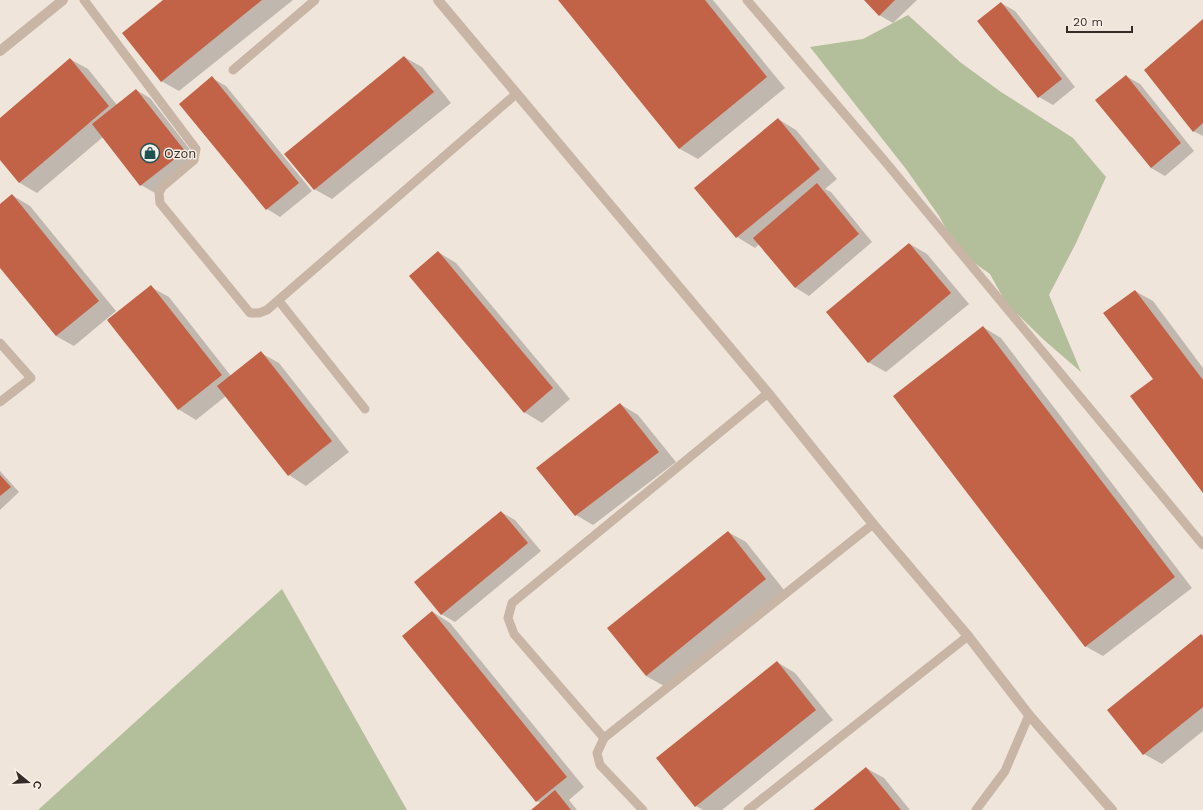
<svg xmlns="http://www.w3.org/2000/svg" width="1203" height="810" font-family="'Work Sans',sans-serif">
<rect width="100%" height="100%" fill="#f0e5da"/>
<g fill="#b3bf9a">
<polygon points="908,15 960,62 1001,92 1073,138 1106,177 1076,243 1049,295 1081,372 1044,340 1006,303 990,274 959,252 939,216 906,169 810,47 863,39"/>
<polygon points="282,589 407,810 38,810"/>
</g>
<g fill="#0003">
<polygon points="165,0 293,0 179,91 161,81"/>
<polygon points="559,0 713,0 785,88 698,159 680,149"/>
<polygon points="865,0 917,0 893,23 879,15"/>
<polygon points="1001,3 1015,11 1075,87 1053,105 1039,97"/>
<polygon points="1203,20 1203,136 1193,131"/>
<polygon points="404,57 422,67 451,103 332,199 314,189"/>
<polygon points="70,59 88,69 117,105 136,90 150,98 198,160 155,193 141,185 103,137 37,193 20,183 0,158 0,119"/>
<polygon points="1126,76 1140,84 1194,151 1165,176 1151,168"/>
<polygon points="212,78 226,86 312,191 280,217 267,209"/>
<polygon points="778,119 796,130 837,179 825,189 831,192 872,242 809,296 796,288 759,244 755,248 737,237 696,188"/>
<polygon points="12,195 30,206 116,311 74,346 56,336 0,267 0,206"/>
<polygon points="910,244 927,254 969,304 886,372 868,362"/>
<polygon points="438,252 456,263 570,399 542,423 524,412"/>
<polygon points="151,287 169,297 231,376 261,353 279,363 349,452 306,486 289,475 226,396 196,420 178,409"/>
<polygon points="1135,291 1153,301 1203,368 1203,492 1154,379"/>
<polygon points="983,327 1001,338 1192,588 1103,656 1085,646"/>
<polygon points="620,404 638,415 676,462 593,525 576,515"/>
<polygon points="0,471 19,492 0,510"/>
<polygon points="501,512 515,520 541,551 455,622 441,614"/>
<polygon points="728,532 746,542 784,590 664,686 646,676"/>
<polygon points="433,612 450,623 584,787 569,800 577,810 532,810 541,803 537,801"/>
<polygon points="1203,636 1203,731 1162,764 1144,754 1109,710"/>
<polygon points="777,662 795,673 833,720 722,810 703,810 696,806"/>
<polygon points="866,768 884,778 910,810 814,810"/>
</g>
<g fill="#c26246">
<polygon points="163,0 262,0 161,82 122,33"/>
<polygon points="558,0 705,0 767,77 679,149"/>
<polygon points="864,0 895,0 879,16"/>
<polygon points="1001,2 1062,79 1038,98 977,21"/>
<polygon points="1203,19 1203,123 1193,132 1144,70"/>
<polygon points="404,56 434,92 314,190 284,154"/>
<polygon points="70,58 109,106 19,183 0,160 0,118"/>
<polygon points="1126,75 1181,143 1151,168 1095,100"/>
<polygon points="212,76 299,183 266,210 179,104"/>
<polygon points="136,89 185,151 140,186 92,124"/>
<polygon points="778,118 820,169 736,238 694,188"/>
<polygon points="817,183 859,234 795,288 753,238"/>
<polygon points="12,194 99,301 56,336 0,268 0,204"/>
<polygon points="909,243 951,293 868,363 826,312"/>
<polygon points="438,251 553,388 524,413 409,276"/>
<polygon points="151,285 222,375 178,410 107,320"/>
<polygon points="1135,290 1203,380 1203,493 1130,396 1153,379 1103,313"/>
<polygon points="983,326 1175,577 1085,647 893,396"/>
<polygon points="261,351 332,441 288,476 217,386"/>
<polygon points="620,403 659,452 575,516 536,468"/>
<polygon points="0,475 11,487 0,496"/>
<polygon points="501,511 528,543 441,615 414,582"/>
<polygon points="728,531 766,579 646,676 607,628"/>
<polygon points="432,611 567,777 536,802 402,636"/>
<polygon points="1201,634 1203,636 1203,707 1143,755 1107,710"/>
<polygon points="777,661 816,710 695,807 656,758"/>
<polygon points="866,767 901,810 813,810"/>
<polygon points="555,790 571,810 531,810"/>
</g>
<g fill="none" stroke-linecap="round" stroke-linejoin="round">
<g stroke="#c8b5a6" stroke-width="9">
<polyline points="84,0 196,149 194,160 162,187 159,193 160,203 250,313 259,313 267,310 516,94"/>
<polyline points="747,0 883,159 1203,545"/>
<polyline points="233,70 315,0"/>
<polyline points="279,301 365,409"/>
<polyline points="0,343 31,378 0,402"/>
<polyline points="604,738 873,524"/>
<polyline points="643,810 600,765 597,753 604,738 514,634 508,618 512,603 768,393"/>
<polyline points="748,810 968,636"/>
<polyline points="976,810 1005,771 1029,715"/>
</g>
<g stroke="#c8b5a6" stroke-width="10">
<polyline points="438,0 768,393 873,524 968,636 1029,715 1112,810"/>
<polyline points="0,51 63,0"/>
</g>
</g>
<defs>
<g id="shop-ring" transform="scale(1)"><circle r="9.5" fill="#f8efe6" stroke="#1e5154" stroke-width="1.5"/><path d="M-5-2.5h2.3a2.7 3.5 0 0 1 5.4 0H5L5.5 6h-11ZM-1.5-2.5h3a1.5 2.3 0 0 0-3 0Z" fill="#1e5154"/></g>
</defs>
<g fill-rule="evenodd">
<use href="#shop-ring" x="150" y="153"/>
</g>
<g text-anchor="middle" stroke-width="3" stroke-linejoin="round" paint-order="stroke">
<g font-size="13" fill="#342b27" stroke="#f8efe6" text-anchor="start">
<text x="164" y="158">Ozon</text>
</g>
</g>
<g transform="translate(28 782) rotate(108)" stroke="#f8efe6" stroke-width="3" paint-order="stroke">
<path d="M0-3L7 15L0 10L-7 15Z" fill="#342b27"/>
<text y="-6" font-size="11" font-weight="bold" text-anchor="middle" fill="#342b27">С</text>
</g>
<path d="M1067 26v6h65v-6" fill="none" stroke="#342b27" stroke-width="2"/>
<text x="1073" y="26" font-size="12" fill="#342b27" stroke="#f8efe6" stroke-width="3" paint-order="stroke">20 m</text>
</svg>
